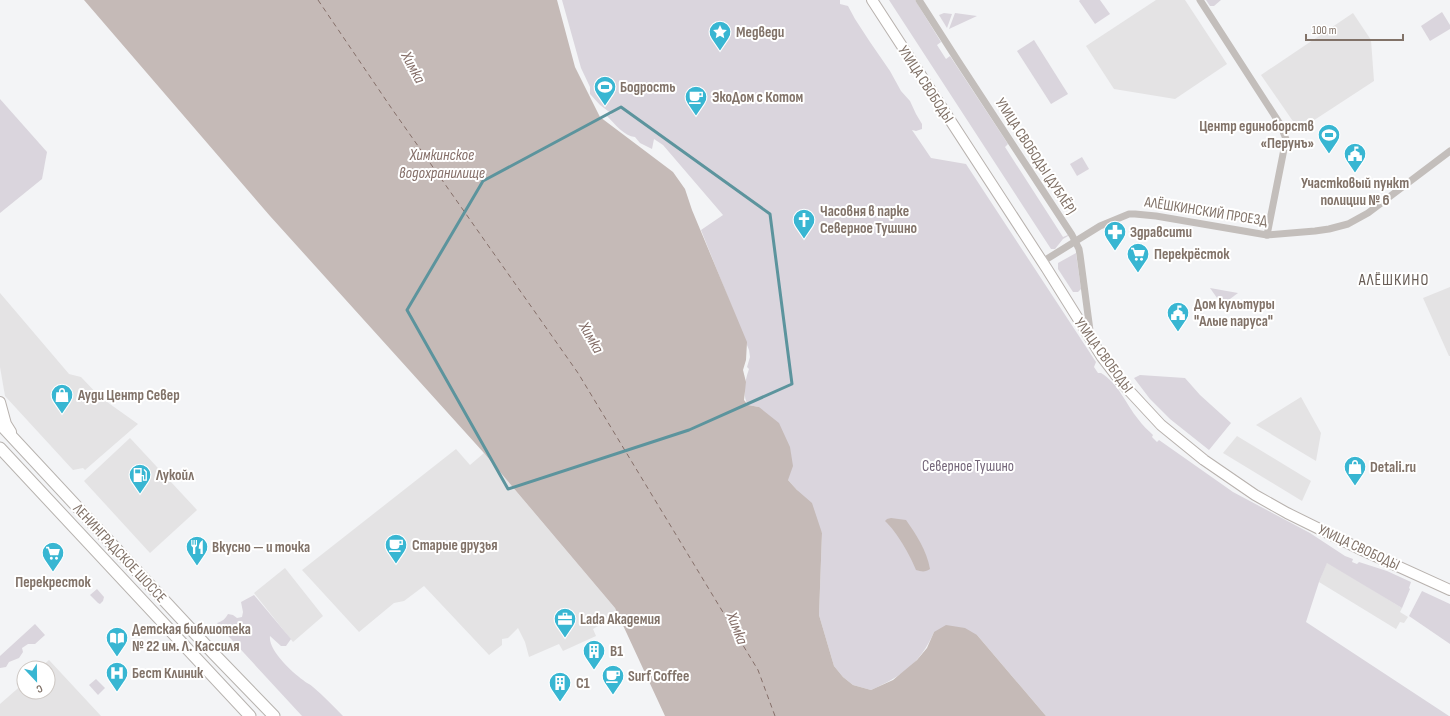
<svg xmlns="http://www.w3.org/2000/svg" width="1450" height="716" font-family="'Sofia Sans Condensed',sans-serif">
<rect width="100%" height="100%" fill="#f3f4f6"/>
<g fill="#e4e3e4">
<polygon points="1156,0 1185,0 1227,64 1175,99 1114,89 1086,46"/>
<polygon points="1353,13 1371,40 1374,81 1299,130 1261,75"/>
<polygon points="1450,287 1450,356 1449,356 1423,298"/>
<polygon points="0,293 69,374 81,377 100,397 138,424 85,470 83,468 73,470 5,396 0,367"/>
<polygon points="1301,397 1321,433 1316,461 1256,425"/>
<polygon points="1237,436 1311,481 1302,501 1223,453"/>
<polygon points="130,438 197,510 150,553 84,481"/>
<polygon points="456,449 470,465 484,453 615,608 618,615 597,623 598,626 593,629 596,636 563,651 559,644 529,657 525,642 518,628 508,638 502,639 502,645 489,655 424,586 404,601 394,603 359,632 302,570"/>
<polygon points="1327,562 1402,608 1400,612 1408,617 1404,623 1400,622 1396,629 1319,582"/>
<polygon points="285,568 323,616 293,642 254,593"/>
<polygon points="49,660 101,716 0,716 0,704 24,683 24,692 48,692 48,668 40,668"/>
</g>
<g fill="#dad5dd">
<path d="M562,0H840V4L848,6L855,19L870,42L890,71L901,91L910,101L916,114L922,124V129L916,131L912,130L931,158L966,164L1096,362L1094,367L1098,373H1101C1118,383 1126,404 1138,419C1142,425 1148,430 1153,435L1152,437L1157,442L1159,440L1233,492L1310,533L1345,556L1353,559L1352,562L1357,564L1359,562L1387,571L1411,582L1409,588L1410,589L1402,608L1327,563L1319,582L1306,622L1449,716H1046L977,635L934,632C920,664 902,676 871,690L853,685L843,677L834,666L819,615L822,533L797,490L788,480L759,407L748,405C742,396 745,380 749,369L747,367L750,357L749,350L701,230L723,215L663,145L654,139L652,149L640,143L635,137C624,136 615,124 607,116L612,114L600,105L590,94V87L581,68Z"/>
<polygon points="889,0 915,0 941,42 937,45 946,59 950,56 1008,144 1005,147 1063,237 1068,235 1068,236 1063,239 1055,249 1051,249"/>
<polygon points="1080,0 1100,0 1110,14 1095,24 1079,1"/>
<polygon points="1206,0 1221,0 1214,6 1210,6"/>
<polygon points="1442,12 1450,25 1450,29 1430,41 1421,26"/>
<polygon points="944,13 952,14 947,28 939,15"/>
<polygon points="955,13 977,16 949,29"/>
<polygon points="1034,40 1068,94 1051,104 1017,51"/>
<polygon points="0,99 47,152 42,179 0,213"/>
<polygon points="1082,157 1089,169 1077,176 1070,164"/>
<polygon points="1076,253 1081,289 1078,292 1073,292 1058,269 1058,263"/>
<polygon points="1210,288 1238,293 1222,305"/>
<polygon points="1140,375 1185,378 1200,395 1231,423 1209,450 1170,419 1150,399 1134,378"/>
<polygon points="97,589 104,597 103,601 100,604 98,603 90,595"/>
<polygon points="1422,591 1450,604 1450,644 1409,616"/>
<path d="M254,595L291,639L286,646H281L270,636C268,650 292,672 303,680C306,683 310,684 313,687C324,696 333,706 343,716H302L220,627L217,623C223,621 225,619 228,614L233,615L237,618L242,617L243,612L241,602Z"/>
<polygon points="35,624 45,635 35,644 28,644 22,648 23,652 19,658 9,662 6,667 0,668 0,656"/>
<polygon points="96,679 105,688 98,695 89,685"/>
</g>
<g fill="#c5bab7">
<polygon points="84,0 557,0 575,67 600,117 673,172 685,189 692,210 747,342 746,360 743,370 746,382 744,400 748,405 759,407 779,423 790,447 793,466 788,480 797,490 812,503 822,533 819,615 834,666 843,677 853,685 871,690 893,680 917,660 927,648 934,632 946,625 965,628 977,635 1046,716 665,716 615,608 484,453 270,216"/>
<path d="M891,518L906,520C916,534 927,551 930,569C926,572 922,572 916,570C910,555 897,532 885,521L887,519Z"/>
</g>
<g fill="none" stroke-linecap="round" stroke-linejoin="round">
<polyline stroke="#856f69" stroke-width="1" stroke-dasharray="5 4" stroke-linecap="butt" points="318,0 392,109 578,373 758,670 775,716"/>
<g stroke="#b8b2ae" stroke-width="12">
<g id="secondary">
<polyline points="872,0 1047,269 1102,357 1122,383 1161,425 1204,460 1255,495 1287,513 1362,550 1450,590"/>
<polyline points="0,402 6,424 11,432"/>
</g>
</g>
<g stroke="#b7b3af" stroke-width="13">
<g id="primary">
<polyline points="0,424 214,654 274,716"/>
<polyline points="0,448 250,716"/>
</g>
</g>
<g stroke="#c3bebb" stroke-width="7">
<polyline points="919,0 958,61 1072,235 1079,249 1080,255 1091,338"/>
<polyline points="1200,0 1280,124 1286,139 1267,235"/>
<polyline points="1042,262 1100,226 1129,214 1135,214 1156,216 1267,235 1315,231 1329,229 1348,224 1368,213 1450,151"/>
</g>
<use href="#secondary" stroke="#fff" stroke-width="10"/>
<use href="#primary" stroke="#fff" stroke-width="11"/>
</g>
<path fill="none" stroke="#5c949d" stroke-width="3" stroke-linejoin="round" d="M621,107L770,214L792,384L689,430L508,489L407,310L483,181Z"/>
<defs>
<g id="sight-pin" transform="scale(1.15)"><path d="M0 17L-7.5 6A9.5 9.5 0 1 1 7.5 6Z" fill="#38b6d2" stroke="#fff"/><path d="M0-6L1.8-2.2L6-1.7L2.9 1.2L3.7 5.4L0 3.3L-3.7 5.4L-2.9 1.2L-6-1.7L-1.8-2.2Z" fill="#fff"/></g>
<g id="stadium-pin" transform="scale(1.15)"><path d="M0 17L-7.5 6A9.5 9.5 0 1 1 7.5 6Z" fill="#38b6d2" stroke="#fff"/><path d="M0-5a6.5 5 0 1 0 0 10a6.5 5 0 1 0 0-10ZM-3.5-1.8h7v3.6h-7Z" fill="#fff"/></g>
<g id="cafe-pin" transform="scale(1.15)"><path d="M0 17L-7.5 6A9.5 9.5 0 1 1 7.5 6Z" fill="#38b6d2" stroke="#fff"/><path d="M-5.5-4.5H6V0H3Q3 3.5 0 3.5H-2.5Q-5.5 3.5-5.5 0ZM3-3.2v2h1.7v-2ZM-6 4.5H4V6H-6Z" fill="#fff"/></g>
<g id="civic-pin" transform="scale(1.15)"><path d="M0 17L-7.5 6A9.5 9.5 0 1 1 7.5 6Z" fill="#38b6d2" stroke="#fff"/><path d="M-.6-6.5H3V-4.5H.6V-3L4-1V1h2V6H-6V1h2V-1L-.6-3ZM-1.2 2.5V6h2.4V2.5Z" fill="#fff"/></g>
<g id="church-pin" transform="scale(1.15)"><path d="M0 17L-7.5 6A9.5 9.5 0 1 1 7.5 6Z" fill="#38b6d2" stroke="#fff"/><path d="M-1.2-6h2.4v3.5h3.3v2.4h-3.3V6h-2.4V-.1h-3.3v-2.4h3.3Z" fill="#fff"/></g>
<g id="pharmacy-pin" transform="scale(1.15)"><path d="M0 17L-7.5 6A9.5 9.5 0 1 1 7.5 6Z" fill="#38b6d2" stroke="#fff"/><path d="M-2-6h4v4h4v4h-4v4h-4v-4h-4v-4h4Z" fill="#fff"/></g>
<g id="supermarket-pin" transform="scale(1.15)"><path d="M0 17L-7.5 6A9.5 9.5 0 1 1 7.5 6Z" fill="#38b6d2" stroke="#fff"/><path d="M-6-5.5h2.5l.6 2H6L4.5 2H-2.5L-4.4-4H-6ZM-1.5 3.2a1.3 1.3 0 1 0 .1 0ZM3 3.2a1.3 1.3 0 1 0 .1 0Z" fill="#fff"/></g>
<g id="shop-pin" transform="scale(1.15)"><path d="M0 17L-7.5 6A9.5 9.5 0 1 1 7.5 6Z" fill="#38b6d2" stroke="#fff"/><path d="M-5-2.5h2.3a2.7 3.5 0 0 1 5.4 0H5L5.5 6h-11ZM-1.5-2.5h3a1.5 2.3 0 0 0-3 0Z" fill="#fff"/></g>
<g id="fuel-pin" transform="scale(1.15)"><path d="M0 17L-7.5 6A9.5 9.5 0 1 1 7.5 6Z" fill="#38b6d2" stroke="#fff"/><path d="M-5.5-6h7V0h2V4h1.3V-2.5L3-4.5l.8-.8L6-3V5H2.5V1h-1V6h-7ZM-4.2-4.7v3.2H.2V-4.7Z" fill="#fff"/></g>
<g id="restaurant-pin" transform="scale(1.15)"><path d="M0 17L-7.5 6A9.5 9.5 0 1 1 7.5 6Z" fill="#38b6d2" stroke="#fff"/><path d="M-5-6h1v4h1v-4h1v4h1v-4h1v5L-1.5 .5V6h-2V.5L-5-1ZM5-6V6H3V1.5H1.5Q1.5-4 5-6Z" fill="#fff"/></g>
<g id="office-pin" transform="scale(1.15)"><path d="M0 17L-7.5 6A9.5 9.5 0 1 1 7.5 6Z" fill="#38b6d2" stroke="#fff"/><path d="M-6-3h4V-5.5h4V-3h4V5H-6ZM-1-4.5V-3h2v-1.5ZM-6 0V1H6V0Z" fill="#fff"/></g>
<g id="library-pin" transform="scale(1.15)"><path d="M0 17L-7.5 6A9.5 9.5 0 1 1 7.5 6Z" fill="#38b6d2" stroke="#fff"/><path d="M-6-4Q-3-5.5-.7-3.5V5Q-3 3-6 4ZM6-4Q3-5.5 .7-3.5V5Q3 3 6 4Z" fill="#fff"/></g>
<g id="building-pin" transform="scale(1.15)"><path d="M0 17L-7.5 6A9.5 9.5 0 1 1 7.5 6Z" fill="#38b6d2" stroke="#fff"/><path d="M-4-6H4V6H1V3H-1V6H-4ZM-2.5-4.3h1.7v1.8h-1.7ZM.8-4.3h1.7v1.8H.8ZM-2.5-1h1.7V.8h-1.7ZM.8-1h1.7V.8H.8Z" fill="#fff"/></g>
<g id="hospital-pin" transform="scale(1.15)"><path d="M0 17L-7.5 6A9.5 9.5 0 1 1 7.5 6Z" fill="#38b6d2" stroke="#fff"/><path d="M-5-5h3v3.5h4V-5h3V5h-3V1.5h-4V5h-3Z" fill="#fff"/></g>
</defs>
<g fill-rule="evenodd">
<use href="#sight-pin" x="720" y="32"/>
<use href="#stadium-pin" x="605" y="87"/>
<use href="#cafe-pin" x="696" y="97"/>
<use href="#stadium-pin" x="1329" y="135"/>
<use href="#civic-pin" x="1355" y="154"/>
<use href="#church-pin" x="804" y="220"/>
<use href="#pharmacy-pin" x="1115" y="232"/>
<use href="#supermarket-pin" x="1138" y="254"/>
<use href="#civic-pin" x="1178" y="313"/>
<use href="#shop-pin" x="62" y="395"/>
<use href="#shop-pin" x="1355" y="467"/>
<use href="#fuel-pin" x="140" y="475"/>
<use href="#cafe-pin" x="396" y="545"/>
<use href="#restaurant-pin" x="197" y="547"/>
<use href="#supermarket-pin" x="53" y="553"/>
<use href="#office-pin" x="565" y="619"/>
<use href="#library-pin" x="117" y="638"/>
<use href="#building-pin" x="594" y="651"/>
<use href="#hospital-pin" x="117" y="673"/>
<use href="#cafe-pin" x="613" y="676"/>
<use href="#building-pin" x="560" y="683"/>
</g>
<g text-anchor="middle" stroke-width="4" stroke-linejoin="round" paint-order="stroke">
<g font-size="15" font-weight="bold" fill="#817268" stroke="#fff" text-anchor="start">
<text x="736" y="37">Медведи</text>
<text x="620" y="92">Бодрость</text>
<text x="712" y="102">ЭкоДом с Котом</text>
<text x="1314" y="131" text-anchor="end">Центр единоборств<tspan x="1314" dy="17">«Перунъ»</tspan></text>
<text x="1355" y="188" text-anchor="middle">Участковый пункт<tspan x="1355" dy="17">полиции № 6</tspan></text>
<text x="820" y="216">Часовня в парке<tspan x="820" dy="17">Северное Тушино</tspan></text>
<text x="1130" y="237">Здравсити</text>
<text x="1154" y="259">Перекрёсток</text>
<text x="1194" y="309">Дом культуры<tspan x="1194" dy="17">"Алые паруса"</tspan></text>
<text x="78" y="400">Ауди Центр Север</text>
<text x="1370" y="472">Detali.ru</text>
<text x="156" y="480">Лукойл</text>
<text x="412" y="550">Старые друзья</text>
<text x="212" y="552">Вкусно — и точка</text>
<text x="53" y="587" text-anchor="middle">Перекресток</text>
<text x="580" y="624">Lada Академия</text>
<text x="132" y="634">Детская библиотека<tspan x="132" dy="17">№ 22 им. Л. Кассиля</tspan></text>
<text x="610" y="656">B1</text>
<text x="132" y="678">Бест Клиник</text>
<text x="628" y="681">Surf Coffee</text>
<text x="576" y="688">C1</text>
</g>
<g font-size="15" fill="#817268" stroke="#fff">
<text transform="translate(926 84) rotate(57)" y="5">УЛИЦА СВОБОДЫ</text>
<text transform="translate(1036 156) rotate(57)" y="5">УЛИЦА СВОБОДЫ (ДУБЛЁР)</text>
<text transform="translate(1206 211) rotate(9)" y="5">АЛЁШКИНСКИЙ ПРОЕЗД</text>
<text transform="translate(1104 355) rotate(54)" y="5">УЛИЦА СВОБОДЫ</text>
<text transform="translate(1359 547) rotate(25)" y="5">УЛИЦА СВОБОДЫ</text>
<text transform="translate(120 553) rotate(47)" y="5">ЛЕНИНГРАДСКОЕ ШОССЕ</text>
</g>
<g font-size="15" fill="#746679" stroke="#fff">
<text x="968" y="471">Северное Тушино</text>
</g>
<g font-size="16" font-style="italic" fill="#856f69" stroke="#fff">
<text transform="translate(414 67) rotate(62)" y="6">Химка</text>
<text x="442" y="160">Химкинское<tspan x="442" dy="18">водохранилище</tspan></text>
<text transform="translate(592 337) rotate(60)" y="6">Химка</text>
<text transform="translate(738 628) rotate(69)" y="6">Химка</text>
</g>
<g font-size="16" letter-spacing="1" fill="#675c55" stroke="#fff">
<text x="1394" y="285">АЛЁШКИНО</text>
</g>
</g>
<g transform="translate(36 680) rotate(158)"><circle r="19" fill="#ffffff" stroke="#cdc7c3"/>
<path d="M0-3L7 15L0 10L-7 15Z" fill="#38b6d2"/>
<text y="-6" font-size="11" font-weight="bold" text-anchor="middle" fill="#817268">С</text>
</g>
<path d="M1306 34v6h97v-6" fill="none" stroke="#817268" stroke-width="2"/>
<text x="1312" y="34" font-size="12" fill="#817268" stroke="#ffffff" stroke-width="3" paint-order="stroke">100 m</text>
</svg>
